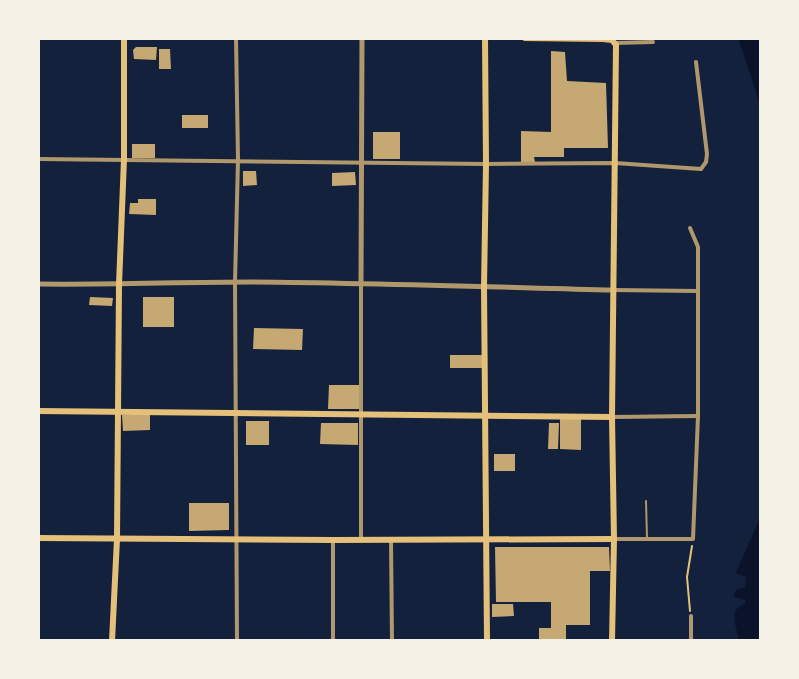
<svg xmlns="http://www.w3.org/2000/svg" width="799" height="679" font-family="'Source Sans 3',sans-serif">
<rect width="100%" height="100%" fill="#14213d"/>
<g fill="#0b132b">
<polygon points="738,38 761,38 761,107"/>
<path d="M761,516V641H739C737,627 727,609 745,604V600L733,597L736,590L745,587L746,577L737,574L736,572Z"/>
</g>
<g fill="#c6a872">
<polygon points="136,47 157,47 156,60 134,59 133,50"/>
<polygon points="159,49 170,49 171,69 159,69"/>
<polygon points="551,51 565,52 567,81 606,83 608,148 564,148 564,157 534,157 535,162 521,162 521,131 551,132"/>
<rect x="182" y="115" width="26" height="13"/>
<rect x="373" y="132" width="27" height="27"/>
<rect x="132" y="144" width="23" height="14"/>
<polygon points="243,171 256,171 257,185 243,186"/>
<polygon points="355,172 356,185 332,186 332,173"/>
<polygon points="138,199 156,199 156,215 129,214 130,203 138,203"/>
<polygon points="90,297 113,298 112,306 89,305"/>
<rect x="143" y="297" width="31" height="30"/>
<polygon points="254,328 303,329 302,350 253,349"/>
<rect x="450" y="355" width="32" height="13"/>
<polygon points="329,385 360,385 360,409 328,409"/>
<polygon points="122,415 150,415 150,430 123,431"/>
<polygon points="560,419 581,419 581,450 560,449"/>
<rect x="246" y="421" width="23" height="24"/>
<polygon points="321,423 358,423 358,445 320,444"/>
<polygon points="549,423 559,423 558,449 548,449"/>
<rect x="494" y="454" width="21" height="17"/>
<polygon points="189,503 229,503 229,530 189,531"/>
<polygon points="495,547 609,547 610,571 590,571 590,625 566,625 566,641 539,641 539,628 551,628 551,602 496,602"/>
<polygon points="492,604 513,604 514,616 492,617"/>
</g>
<g fill="none" stroke-linecap="round" stroke-linejoin="round">
<polyline stroke="#e5c07b" stroke-width="2" points="690,611 687,577 692,546"/>
<polyline stroke="#b1986c" stroke-width="2" points="646,501 647,538"/>
<g stroke="#b1986c" stroke-width="4">
<polyline points="236,38 238,160 235,282 237,641"/>
<polyline points="615,43 653,42"/>
<polyline points="38,159 486,164 615,163 701,169 706,162 707,154 696,62"/>
<polyline points="361,283 361,540"/>
<polyline points="613,290 698,291"/>
<polyline points="612,417 698,416"/>
<polyline points="614,539 693,539 698,416 698,247 690,228"/>
<polyline points="391,540 392,641"/>
<polyline points="691,616 691,641"/>
<polyline points="333,641 333,540"/>
</g>
<g stroke="#b1986c" stroke-width="5">
<polyline points="361,283 362,38"/>
<path d="M38,284C109,285 181,282 252,282C372,283 493,287 613,290"/>
</g>
<g stroke="#e5c07b" stroke-width="6">
<polyline points="485,38 486,164 484,287 487,641"/>
<polyline points="525,38 603,39 612,40 616,45 612,417 614,539 612,641"/>
<polyline points="38,411 612,417"/>
<polyline points="38,538 333,540 614,539"/>
</g>
<polyline stroke="#e5c07b" stroke-width="6" points="112,641 117,539 119,285 124,159 124,38"/>
</g>
<rect width="799" height="679" fill="none" stroke="#f6f1e7" stroke-width="80"/>
</svg>
